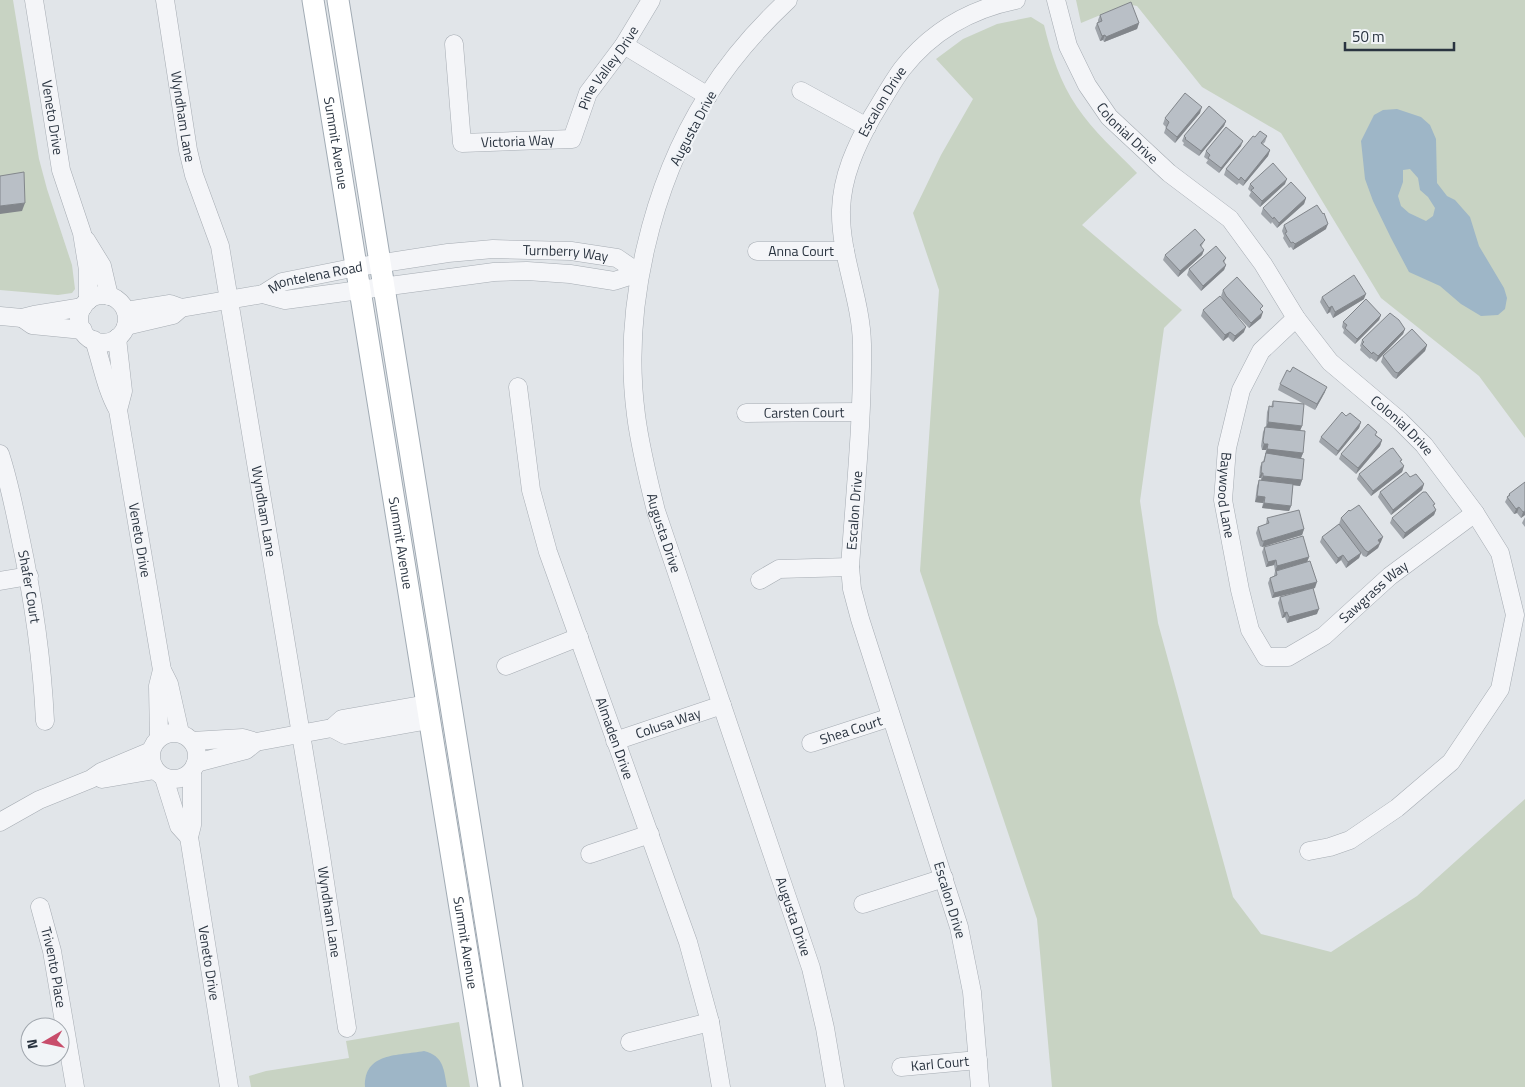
<svg xmlns="http://www.w3.org/2000/svg" width="1525" height="1087" font-family="'Titillium Web',sans-serif">
<rect width="100%" height="100%" fill="#e1e5e9"/>
<g fill="#c8d3c3">
<polygon points="0,0 13,0 39,159 47,189 72,265 75,289 72,293 58,295 0,290"/>
<polygon points="1076,0 1525,0 1525,438 1479,376 1381,298 1281,133 1202,87 1137,6 1127,4 1081,23"/>
<path d="M1031,17L1044,25C1051,54 1060,82 1077,107C1093,131 1117,152 1137,173L1082,225L1182,310L1164,328L1140,501L1158,623L1233,897L1261,934L1331,952L1417,896L1525,799V1087H1052L1037,919L920,571L939,290L913,213L941,155L973,99L936,59L963,39L997,24Z"/>
<polygon points="459,1022 470,1087 251,1087 249,1076 266,1071 349,1058 346,1041"/>
</g>
<g fill="#9eb6c7" fill-rule="evenodd">
<path d="M1397,109L1421,117L1430,125L1436,139L1437,183L1447,196L1455,200L1470,217L1479,246L1504,288L1507,298L1505,309L1498,315L1481,316L1461,304L1440,286L1409,272L1391,238L1373,201L1365,179L1361,141L1374,115L1383,110ZM1410,169L1418,178L1420,190L1428,197L1435,208L1433,216L1426,221L1409,213L1401,206L1398,196L1403,182V170Z"/>
<path d="M424,1051C444,1056 444,1070 447,1087H365C364,1052 398,1056 424,1051Z"/>
</g>
<g fill="none" stroke-linecap="round" stroke-linejoin="round">
<g stroke="#a6acb3" stroke-width="19">
<g id="minor">
<path id="s1" d="M34,0L61,170L82,233L88,270V301"/>
<path id="s2" d="M165,0L188,150L194,175L220,246L320,849L347,1028"/>
<path id="s3" d="M788,0C758,28 730,60 708,95C651,185 622,309 636,415C640,447 648,479 656,511L811,968L825,1028L835,1087"/>
<path id="s4" d="M1056,0L1068,46L1087,85L1109,117L1169,173L1230,219L1263,264L1296,318L1330,362L1400,421L1424,445L1475,513L1500,553L1515,615L1500,689L1451,762L1397,808L1350,840L1330,847L1309,851"/>
<path id="s5" d="M454,44L462,143L572,139L588,93L624,45L651,0"/>
<polyline points="624,45 708,96"/>
<polyline points="801,91 867,127"/>
<polyline points="86,240 102,266 109,296"/>
<path id="s6" d="M757,251H845"/>
<path id="s7" d="M263,294L282,282L357,267L448,253L493,249L571,251L617,258L639,273"/>
<circle cx="103" cy="319" r="24"/>
<polyline points="126,311 170,304 181,308 263,294 285,300 494,272 527,271 570,274 614,281 639,273"/>
<polyline points="0,316 22,318 34,315 83,307"/>
<polyline points="22,318 32,325 83,330"/>
<path id="s8" d="M1296,318L1261,351L1241,390L1227,448L1223,500L1240,590L1250,630L1266,657H1288L1324,636L1390,576L1475,513"/>
<polyline points="126,326 173,315 181,308"/>
<polyline points="117,338 123,391 118,410"/>
<path id="s9" d="M94,340C102,364 106,389 118,410L162,670L169,684L180,733"/>
<path id="s10" d="M518,387L531,490L548,552L688,942L710,1022L721,1087"/>
<path id="s11" d="M746,413L860,412"/>
<path id="s12" d="M0,454C9,481 14,508 20,536C33,597 42,659 45,721"/>
<polyline points="760,580 779,569 850,567"/>
<polyline points="0,581 29,576"/>
<polyline points="506,666 579,637"/>
<polyline points="332,728 345,735 429,720"/>
<circle cx="174" cy="756" r="23"/>
<polyline points="159,738 158,686 162,670"/>
<polyline points="192,741 243,738 256,742"/>
<path id="s13" d="M615,741L722,705"/>
<path id="s14" d="M811,743L891,717"/>
<polyline points="196,763 246,750 256,742 332,728 342,719 427,704"/>
<path id="s15" d="M192,771V825L189,837L229,1087"/>
<polyline points="164,778 179,826 189,837"/>
<polyline points="102,779 155,770"/>
<polyline points="0,822 39,800 91,779 101,772 151,751"/>
<polyline points="590,854 650,834"/>
<polyline points="863,904 944,878"/>
<path id="s16" d="M40,907L52,951L75,1087"/>
<polyline points="630,1042 710,1022"/>
<path id="s17" d="M901,1067L978,1060"/>
<path id="s18" d="M980,1087L972,992L959,927L860,619L852,589L850,567C855,493 863,418 862,344C861,298 840,256 841,210C842,176 856,146 872,117C882,101 891,84 902,69C931,32 971,9 1016,0"/>
</g>
</g>
<g stroke="#a1abb4" stroke-width="23">
<g id="major">
<path id="s19" d="M313,0L489,1087"/>
<polyline points="338,0 512,1087"/>
</g>
</g>
<use href="#minor" stroke="#f4f5f8" stroke-width="18"/>
<use href="#major" stroke="#fff" stroke-width="21"/>
</g>
<g fill="#9fa4aa">
<polygon points="1100,15 1139,23 1137,29 1104,42 1103,40 1100,41 1095,28 1097,23 1098,22 1098,20"/>
<polygon points="1200,113 1175,143 1164,133 1166,127 1163,124 1165,118"/>
<polygon points="1226,121 1224,126 1199,156 1183,145 1184,143 1182,141 1184,136"/>
<polygon points="1267,136 1265,142 1263,144 1270,150 1268,156 1243,186 1239,183 1237,185 1224,175 1226,169 1255,137"/>
<polygon points="1241,146 1219,173 1206,163 1208,160 1204,157 1206,151"/>
<polygon points="1250,184 1285,184 1260,207 1249,196 1251,192 1248,189"/>
<polygon points="1306,198 1304,204 1277,228 1272,222 1271,224 1261,214 1263,208"/>
<polygon points="1284,225 1326,229 1293,250 1291,247 1289,248 1283,238 1284,236 1282,231"/>
<polygon points="1205,240 1201,247 1204,250 1202,255 1178,277 1163,260 1165,255"/>
<polygon points="1226,258 1224,263 1226,265 1224,270 1201,291 1187,275 1189,269"/>
<polygon points="1223,290 1261,311 1261,318 1249,328 1228,306 1244,332 1233,342 1228,337 1223,341 1201,316 1203,310 1223,300 1221,296"/>
<polygon points="1322,297 1364,299 1333,318 1330,312 1327,314 1320,302"/>
<polygon points="1381,315 1379,320 1355,344 1343,333 1344,330 1342,327 1343,322"/>
<polygon points="1405,329 1403,334 1376,362 1371,358 1370,359 1360,350 1361,347 1360,346 1362,340"/>
<polygon points="1427,345 1425,351 1396,379 1393,377 1381,362 1383,356"/>
<polygon points="1280,384 1325,392 1315,410 1278,390"/>
<polygon points="1273,401 1302,426 1300,430 1303,453 1301,458 1302,480 1300,486 1293,485 1291,506 1289,511 1262,508 1263,503 1255,502 1257,486 1259,480 1261,480 1261,478 1259,478 1260,467 1262,462 1263,462 1265,455 1266,450 1262,450 1261,446 1263,432 1265,427 1266,427 1267,412 1269,406 1271,407"/>
<polygon points="1346,416 1361,422 1359,428 1336,456 1319,442 1321,437"/>
<polygon points="1376,435 1382,440 1380,446 1356,474 1339,459 1341,454"/>
<polygon points="1401,463 1404,466 1402,472 1371,496 1357,479 1359,474"/>
<polygon points="1410,477 1424,484 1422,490 1391,515 1378,497 1380,492"/>
<polygon points="1509,494 1525,515 1521,518 1517,513 1514,514 1505,502"/>
<polygon points="1434,507 1436,510 1434,515 1403,539 1390,523 1392,518"/>
<polygon points="1525,517 1525,527 1522,523"/>
<polygon points="1267,518 1304,529 1302,535 1262,547 1260,546 1256,533 1258,527 1266,524"/>
<polygon points="1341,518 1381,542 1378,548 1366,557 1363,556 1361,553 1359,558 1346,568 1341,560 1336,564 1320,542 1322,537 1339,524"/>
<polygon points="1264,547 1309,557 1307,562 1315,588 1272,598 1268,583 1270,578 1274,576 1275,571 1274,565 1266,567 1262,552"/>
<polygon points="1280,597 1317,614 1287,623 1285,617 1282,618 1278,603"/>
</g>
<g fill="#82868b">
<polygon points="1139,23 1137,29 1104,42 1106,37"/>
<polygon points="1105,35 1103,40 1100,41 1102,36"/>
<polygon points="1202,107 1200,113 1175,143 1177,137"/>
<polygon points="1226,121 1224,126 1199,156 1201,151"/>
<polygon points="1243,141 1241,146 1219,173 1221,168"/>
<polygon points="1270,150 1268,156 1243,186 1245,181"/>
<polygon points="1287,179 1285,184 1260,207 1262,201"/>
<polygon points="1306,198 1304,204 1277,228 1279,223"/>
<polygon points="25,203 22,211 0,214 0,206"/>
<polygon points="1328,224 1326,229 1293,250 1295,244"/>
<polygon points="1204,250 1202,255 1178,277 1180,271"/>
<polygon points="1226,265 1224,270 1201,291 1203,286"/>
<polygon points="1366,294 1364,299 1333,318 1335,312"/>
<polygon points="1332,306 1330,312 1327,314 1329,308"/>
<polygon points="1263,312 1261,318 1249,328 1251,323"/>
<polygon points="1381,315 1379,320 1355,344 1357,339"/>
<polygon points="1246,327 1244,332 1233,342 1235,336"/>
<polygon points="1405,329 1403,334 1376,362 1378,356"/>
<polygon points="1230,332 1228,337 1223,341 1225,335"/>
<polygon points="1427,345 1425,351 1396,379 1398,373"/>
<polygon points="1327,387 1325,392 1315,410 1317,404"/>
<polygon points="1268,422 1302,426 1300,431 1266,428"/>
<polygon points="1361,422 1359,428 1336,456 1338,451"/>
<polygon points="1382,440 1380,446 1356,474 1358,468"/>
<polygon points="1264,444 1268,444 1266,450 1262,450"/>
<polygon points="1267,449 1303,453 1301,458 1265,455"/>
<polygon points="1404,466 1402,472 1371,496 1373,491"/>
<polygon points="1261,473 1263,473 1261,478 1259,478"/>
<polygon points="1263,476 1302,480 1300,486 1261,481"/>
<polygon points="1424,484 1422,490 1391,515 1393,510"/>
<polygon points="1257,496 1265,497 1263,503 1255,502"/>
<polygon points="1264,503 1291,506 1289,511 1262,508"/>
<polygon points="1519,507 1517,513 1514,514 1516,509"/>
<polygon points="1436,510 1434,515 1403,539 1405,533"/>
<polygon points="1525,511 1525,515 1521,518 1523,512"/>
<polygon points="1304,529 1302,535 1262,547 1264,541"/>
<polygon points="1383,537 1381,542 1376,546 1378,540"/>
<polygon points="1380,543 1378,548 1366,557 1368,552"/>
<polygon points="1361,553 1359,558 1346,568 1348,562"/>
<polygon points="1343,555 1341,560 1336,564 1338,558"/>
<polygon points="1309,557 1307,562 1275,571 1277,566"/>
<polygon points="1276,560 1274,565 1266,567 1268,562"/>
<polygon points="1317,582 1315,588 1272,598 1274,593"/>
<polygon points="1319,609 1317,614 1287,623 1289,617"/>
<polygon points="1287,612 1285,617 1282,618 1284,613"/>
</g>
<g fill="#b9bfc6" stroke="#82868b">
<polygon points="1131,2 1139,23 1106,37 1105,35 1102,36 1097,23 1102,21 1100,15"/>
<polygon points="1185,93 1202,107 1177,137 1166,128 1169,122 1165,118"/>
<polygon points="1209,106 1226,121 1201,151 1185,139 1186,138 1184,136"/>
<polygon points="1226,127 1243,141 1221,168 1208,158 1210,155 1206,151"/>
<polygon points="1260,131 1267,136 1261,143 1270,150 1245,181 1241,177 1239,180 1226,169 1253,136 1255,137"/>
<polygon points="1273,163 1287,179 1262,201 1251,190 1254,188 1250,184"/>
<polygon points="24,172 25,203 0,206 0,176"/>
<polygon points="1291,182 1306,198 1279,223 1274,217 1273,219 1263,208"/>
<polygon points="1317,205 1323,214 1324,213 1328,224 1295,244 1293,242 1291,243 1285,233 1287,232 1284,225"/>
<polygon points="1195,229 1205,240 1200,245 1204,250 1180,271 1165,255"/>
<polygon points="1216,246 1226,258 1223,261 1226,265 1203,286 1189,269"/>
<polygon points="1354,275 1366,294 1335,312 1332,306 1329,308 1322,297"/>
<polygon points="1237,277 1263,306 1260,309 1263,312 1251,323 1226,296 1223,290"/>
<polygon points="1220,296 1246,327 1235,336 1230,332 1225,335 1203,310"/>
<polygon points="1366,299 1381,315 1357,339 1345,328 1347,325 1343,322"/>
<polygon points="1390,313 1399,320 1405,329 1378,356 1373,352 1372,354 1362,344 1364,342 1362,340"/>
<polygon points="1412,329 1427,345 1398,373 1395,372 1383,356"/>
<polygon points="1293,367 1327,387 1317,404 1280,384 1287,370 1290,372"/>
<polygon points="1273,401 1304,404 1302,426 1268,422 1269,406 1273,407"/>
<polygon points="1342,412 1346,416 1350,413 1361,422 1338,451 1321,437"/>
<polygon points="1368,424 1377,432 1375,435 1382,440 1358,468 1341,454"/>
<polygon points="1265,427 1305,431 1303,453 1267,449 1268,444 1264,444 1263,441"/>
<polygon points="1393,448 1402,460 1400,461 1404,466 1373,491 1359,474 1390,449"/>
<polygon points="1266,453 1304,459 1302,480 1263,476 1263,473 1261,473 1262,462 1264,462"/>
<polygon points="1406,472 1410,477 1416,474 1424,484 1393,510 1380,492"/>
<polygon points="1259,480 1293,484 1291,506 1264,503 1265,497 1257,496"/>
<polygon points="1525,482 1525,511 1523,512 1519,507 1516,509 1507,497 1510,495 1509,494"/>
<polygon points="1423,492 1426,492 1435,504 1433,505 1436,510 1405,533 1392,518"/>
<polygon points="1359,505 1383,537 1378,540 1380,543 1368,552 1365,550 1341,518 1349,510 1350,511"/>
<polygon points="1299,510 1304,529 1264,541 1262,541 1258,527 1269,523 1267,518"/>
<polygon points="1339,524 1361,553 1348,562 1343,555 1338,558 1322,537"/>
<polygon points="1303,536 1309,557 1277,566 1276,560 1268,562 1264,547"/>
<polygon points="1310,561 1317,582 1274,593 1270,578 1277,575 1276,571"/>
<polygon points="1313,588 1319,609 1289,617 1287,612 1284,613 1280,597"/>
</g>
<g text-anchor="middle" stroke-width="4.5" stroke-linejoin="round" paint-order="stroke">
<g font-size="14" fill="#2a3440" stroke="#f1f4f7">
<text dy="5" stroke="none"><textPath href="#s5" startOffset="290">Pine Valley Drive</textPath></text>
<text dy="5" stroke="none"><textPath href="#s18" startOffset="1015">Escalon Drive</textPath></text>
<text dy="5" stroke="none"><textPath href="#s2" startOffset="118">Wyndham Lane</textPath></text>
<text dy="5" stroke="none"><textPath href="#s1" startOffset="119">Veneto Drive</textPath></text>
<text transform="translate(693 128) rotate(-62)" y="5">Augusta Drive</text>
<text dy="5" stroke="none"><textPath href="#s4" startOffset="154">Colonial Drive</textPath></text>
<text dy="5" stroke="none"><textPath href="#s5" startOffset="155">Victoria Way</textPath></text>
<text dy="5" stroke="none"><textPath href="#s19" startOffset="145">Summit Avenue</textPath></text>
<text dy="5" stroke="none"><textPath href="#s6" startOffset="44">Anna Court</textPath></text>
<text dy="5" stroke="none"><textPath href="#s7" startOffset="309">Turnberry Way</textPath></text>
<text dy="5" stroke="none"><textPath href="#s7" startOffset="56">Montelena Road</textPath></text>
<text dy="5" stroke="none"><textPath href="#s11" startOffset="58">Carsten Court</textPath></text>
<text dy="5" stroke="none"><textPath href="#s4" startOffset="559">Colonial Drive</textPath></text>
<text dy="5" stroke="none"><textPath href="#s8" startOffset="199">Baywood Lane</textPath></text>
<text dy="5" stroke="none"><textPath href="#s18" startOffset="595">Escalon Drive</textPath></text>
<text dy="5" stroke="none"><textPath href="#s2" startOffset="522">Wyndham Lane</textPath></text>
<text dy="5" stroke="none"><textPath href="#s3" startOffset="580">Augusta Drive</textPath></text>
<text dy="5" stroke="none"><textPath href="#s9" startOffset="206">Veneto Drive</textPath></text>
<text dy="5" stroke="none"><textPath href="#s19" startOffset="550">Summit Avenue</textPath></text>
<text dy="5" stroke="none"><textPath href="#s12" startOffset="136">Shafer Court</textPath></text>
<text dy="5" stroke="none"><textPath href="#s8" startOffset="498">Sawgrass Way</textPath></text>
<text dy="5" stroke="none"><textPath href="#s13" startOffset="56">Colusa Way</textPath></text>
<text dy="5" stroke="none"><textPath href="#s14" startOffset="42">Shea Court</textPath></text>
<text dy="5" stroke="none"><textPath href="#s10" startOffset="366">Almaden Drive</textPath></text>
<text transform="translate(950 900) rotate(73)" y="5">Escalon Drive</text>
<text dy="5" stroke="none"><textPath href="#s2" startOffset="928">Wyndham Lane</textPath></text>
<text dy="5" stroke="none"><textPath href="#s3" startOffset="985">Augusta Drive</textPath></text>
<text dy="5" stroke="none"><textPath href="#s19" startOffset="955">Summit Avenue</textPath></text>
<text dy="5" stroke="none"><textPath href="#s15" startOffset="194">Veneto Drive</textPath></text>
<text dy="5" stroke="none"><textPath href="#s16" startOffset="62">Trivento Place</textPath></text>
<text dy="5" stroke="none"><textPath href="#s17" startOffset="39">Karl Court</textPath></text>
</g>
</g>
<g transform="translate(45 1042) rotate(261)"><circle r="24" fill="#f1f4f7" stroke="#a1a7ae"/>
<path d="M0-4L9 19L0 12L-9 19Z" fill="#c84d6b"/>
<text y="-8" font-size="14" font-weight="bold" text-anchor="middle" fill="#2a3440">N</text>
</g>
<path d="M1345 42v8h109v-8" fill="none" stroke="#2a3440" stroke-width="2.5"/>
<text x="1352" y="42" font-size="15" fill="#2a3440" stroke="#f1f4f7" stroke-width="4" paint-order="stroke">50 m</text>
</svg>
